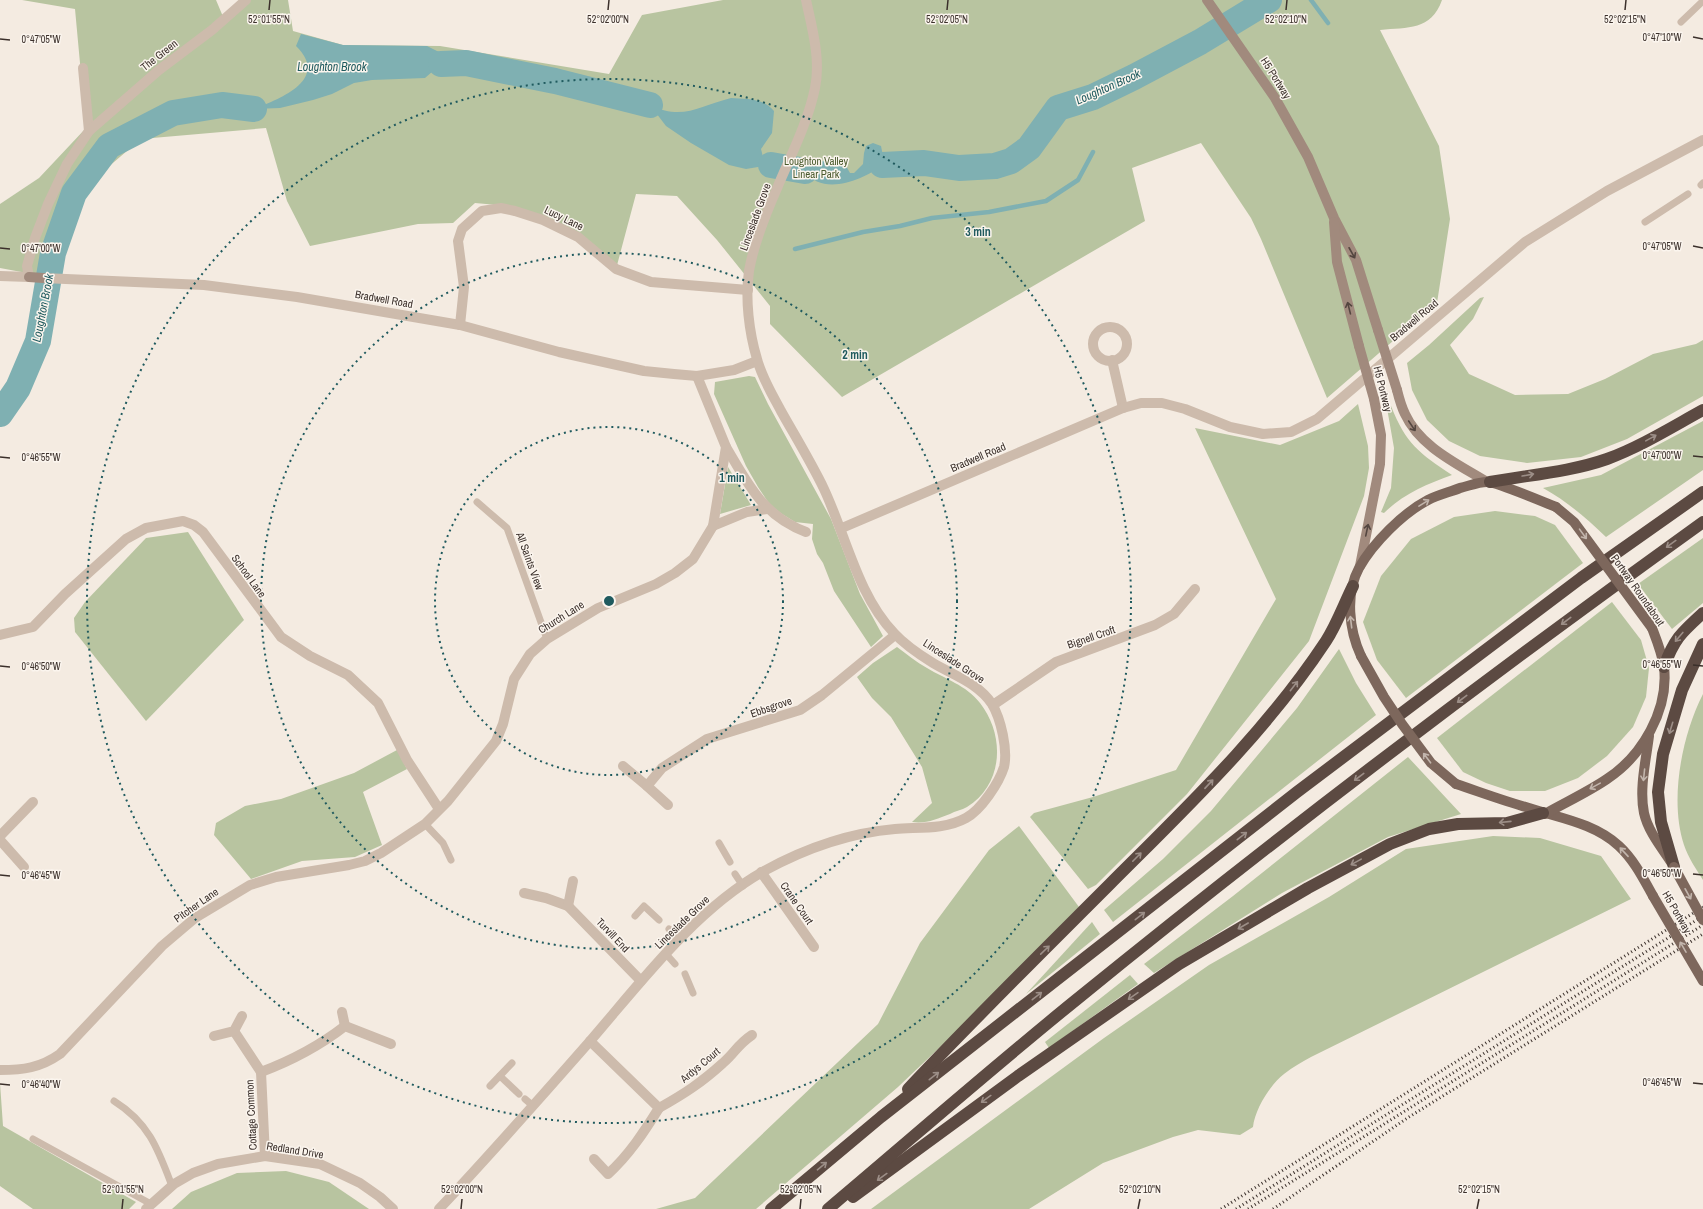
<svg xmlns="http://www.w3.org/2000/svg" width="1703" height="1209" font-family="'Archivo Narrow',sans-serif">
<rect width="100%" height="100%" fill="#f4ebe1"/>
<g fill="#b8c4a0">
<path d="M22,0H216L224,19L246,0H288L293,31L343,45L440,46L609,74L642,15L723,0H1205L1219,26L1203,40L1225,28L1207,0H1442C1431,31 1408,27 1380,30L1439,146L1450,219L1437,303L1327,398L1261,239L1251,218L1201,143L1132,168L1145,221L842,397L770,324V306L717,240L677,196L636,194L616,269L578,237L497,205L475,203L453,223L418,224L310,246L287,201L266,128L141,139L80,191L59,279L0,268V204L39,178L86,128L75,9Z"/>
<polygon points="1484,297 1473,319 1450,345 1469,374 1515,395 1568,394 1605,379 1653,354 1696,344 1703,340 1703,396 1627,439 1581,457 1527,463 1480,456 1449,441 1427,420 1412,390 1407,363 1429,345 1480,298"/>
<polygon points="749,376 755,377 768,404 831,519 860,594 883,636 871,647 834,591 823,563 817,554 812,539 813,524 795,522 782,514 770,505 758,487 746,466 714,394 715,382"/>
<polygon points="1358,404 1368,446 1369,468 1364,496 1309,641 1187,794 1096,885 1088,889 1030,817 1034,813 1093,797 1176,770 1276,599 1195,428 1280,445 1339,421"/>
<path d="M1391,406C1406,444 1419,453 1452,475C1427,484 1403,494 1384,513L1381,512L1391,488L1394,448L1387,408Z"/>
<path d="M1703,421V470L1606,537C1586,518 1568,502 1543,488L1601,475Z"/>
<polygon points="728,467 751,505 720,514"/>
<polygon points="1495,511 1535,516 1555,525 1583,563 1406,698 1377,660 1363,622 1381,576 1411,539 1454,517"/>
<polygon points="188,532 244,620 146,721 75,632 74,618 85,602 146,538"/>
<polygon points="1703,538 1703,603 1672,629 1638,584"/>
<polygon points="1612,602 1641,640 1649,668 1646,697 1633,727 1607,756 1578,778 1545,791 1510,791 1486,783 1463,772 1437,738"/>
<path d="M897,647C907,654 916,662 927,668C945,679 966,685 980,703C1005,735 1004,784 967,807C962,810 955,811 950,814C937,819 926,824 912,822L932,803L922,767L891,717L872,698L857,677L873,663Z"/>
<polygon points="1339,649 1356,683 1376,715 1113,922 1104,910 1163,859 1211,811 1297,708"/>
<path d="M1703,694V880C1696,869 1688,857 1684,845C1669,800 1682,735 1703,694Z"/>
<polygon points="397,750 407,769 363,792 382,845 355,857 302,861 251,879 214,835 216,823 245,806 281,799 354,773"/>
<polygon points="1408,757 1461,814 1388,837 1282,893 1154,973 1144,964 1233,896"/>
<polygon points="1019,826 1079,907 977,1012 898,1087 756,1209 656,1209 695,1198 878,1024 920,943 989,850"/>
<path d="M1493,836L1540,838L1601,856L1631,899L1311,1057C1302,1062 1293,1067 1284,1074C1270,1085 1255,1109 1253,1127L1240,1135L1198,1130L1173,1137L1103,1163L1029,1209H871L1104,1038L1209,965L1329,897L1406,849Z"/>
<polygon points="1092,922 1100,934 1026,994"/>
<polygon points="1130,975 1138,984 1049,1048 1045,1042"/>
<polygon points="0,1083 3,1126 136,1202 129,1209 33,1209 0,1186"/>
<polygon points="286,1171 329,1182 369,1209 172,1209 191,1192 237,1173"/>
</g>
<g fill="#7fb0b2">
<path d="M301,34L343,45L427,46L439,52L441,64L425,78L372,80L354,83L332,94L313,100L280,108L254,109C282,98 330,79 296,46Z"/>
<path d="M731,98C746,99 764,98 774,111L772,133L761,149L763,157L771,160V165L746,169L729,165L691,143L666,126L650,105C683,121 699,106 731,98Z"/>
<path d="M873,143L881,146L883,156L882,165C864,180 822,197 805,171C820,162 827,155 845,164L850,173H854L863,164L864,153L866,146Z"/>
</g>
<g fill="none" stroke-linecap="round" stroke-linejoin="round">
<g stroke="#7fb0b2" stroke-width="4.5">
<polyline points="1311,0 1328,23"/>
<polyline points="795,249 863,232 900,226 932,218 989,212 1046,201 1078,180 1093,152"/>
</g>
<g stroke="#7fb0b2" stroke-width="26">
<polyline points="441,64 466,63 555,81 650,105"/>
<polyline points="771,165 805,171"/>
<polyline points="882,165 924,163 959,168 995,166 1011,161 1029,148 1058,108 1093,97 1134,77 1200,42 1269,0"/>
<polyline points="0,414 18,388 38,341 53,253 74,193 109,146 173,113 222,105 254,109"/>
</g>
<g stroke="#cdbbac" stroke-width="7">
<polyline points="1681,22 1703,1"/>
<polyline points="1701,185 1703,183"/>
<polyline points="1645,222 1688,194"/>
<polyline points="477,502 507,528 547,639"/>
<polyline points="425,824 443,843 451,860"/>
<polyline points="719,843 730,862"/>
<polyline points="735,874 743,886"/>
<polyline points="635,916 644,906 659,920"/>
<polyline points="669,929 681,939"/>
<polyline points="666,954 675,964"/>
<polyline points="685,974 693,993"/>
<polyline points="500,1076 519,1094"/>
<polyline points="490,1086 512,1063"/>
<polyline points="525,1099 532,1105"/>
<path d="M114,1101C149,1123 158,1149 172,1186"/>
<polyline points="33,1139 151,1204"/>
</g>
<g stroke="#cdbbac" stroke-width="10">
<polyline points="83,68 89,131"/>
<polyline points="0,276 29,277 27,266 35,238 48,204 67,164 89,131 159,70 212,30 246,0"/>
<polyline points="43,278 204,285 297,297 460,325 559,352 644,371 674,374 697,376 734,370 757,361"/>
<polyline points="460,325 464,287 458,241 462,229 482,211 501,208 515,211 543,220 578,237 616,269 651,282 748,290"/>
<circle cx="1110" cy="344" r="17"/>
<polyline points="1112,360 1123,408"/>
<path d="M726,447C748,484 763,516 806,532"/>
<polyline points="713,526 747,512 767,509"/>
<polyline points="842,528 1123,408 1141,403 1162,403 1185,409 1230,427 1263,434 1291,432 1317,419 1525,242 1607,191 1703,140"/>
<polyline points="0,635 33,627 65,594 126,539 146,528 183,521 194,525 203,532 281,637 310,656 348,675 378,703 407,760 439,809"/>
<polyline points="993,705 1056,662 1155,625 1174,614 1195,589"/>
<polyline points="623,766 647,786"/>
<polyline points="668,805 647,786 662,768 707,739 800,710 822,695 895,635"/>
<polyline points="0,836 33,802"/>
<polyline points="0,840 24,867"/>
<polyline points="761,872 814,947"/>
<polyline points="524,893 546,898 568,906 641,981"/>
<polyline points="568,906 573,881"/>
<polyline points="342,1012 345,1026"/>
<polyline points="234,1031 261,1072 265,1156"/>
<polyline points="214,1036 234,1031 242,1016"/>
<path d="M590,1041L659,1108C644,1132 629,1155 608,1174L594,1159"/>
<path d="M0,1070C23,1070 40,1068 60,1054L162,946L195,918L250,885L276,877L349,865L365,861L381,853L425,824L448,801L496,741L503,724L514,679L530,654L547,639L598,608L656,584L675,573L693,559L713,526L726,447L697,376"/>
<path d="M261,1072C293,1060 318,1047 345,1026L391,1044"/>
<path d="M659,1108C684,1094 701,1083 723,1063C735,1053 737,1045 752,1035"/>
<polyline points="146,1209 174,1184 193,1173 218,1164 265,1156 320,1164 360,1183 380,1197 393,1209"/>
<path d="M439,1209C491,1154 541,1097 591,1040C641,982 696,909 764,871C804,849 849,833 895,829C918,827 944,830 966,818C981,810 999,783 1004,767C1008,750 1001,719 992,704C978,683 953,675 933,663C920,655 904,644 894,633C858,596 846,536 824,489C811,462 795,436 781,411C772,394 762,378 757,359C749,332 745,299 749,271C754,242 766,213 778,186C791,155 808,122 815,88C821,59 812,28 806,0"/>
</g>
<g stroke="#a18a7d" stroke-width="10">
<polyline points="1207,0 1275,98 1308,157 1334,218 1356,260 1378,330"/>
<polyline points="1334,222 1337,262 1359,346"/>
<polyline points="29,277 43,278"/>
<path d="M1397,390C1399,398 1401,406 1405,414C1420,447 1458,464 1487,482"/>
<polyline points="1360,566 1380,464 1381,435 1374,399"/>
</g>
<g stroke="#7d675c" stroke-width="10">
<path d="M1361,656C1349,630 1345,594 1359,568C1373,543 1403,513 1428,500C1438,495 1450,492 1460,488C1469,486 1478,482 1487,482C1497,482 1543,502 1556,507"/>
<path d="M1649,736C1646,760 1639,789 1644,813C1648,831 1661,847 1671,862"/>
<path d="M1456,784C1480,792 1504,801 1529,808C1559,818 1594,823 1619,846C1634,860 1643,878 1653,896"/>
<path d="M1545,814C1566,802 1588,792 1607,779C1642,756 1669,710 1664,667C1662,653 1657,641 1652,628"/>
</g>
<g stroke="#5c4a42" stroke-width="12">
<path d="M1490,482C1528,475 1570,472 1607,459C1640,447 1672,427 1703,410"/>
<path d="M1664,667C1674,639 1681,633 1703,613"/>
<polyline points="1674,867 1661,822 1658,792 1663,754 1682,690 1703,644"/>
<path d="M908,1089C974,1019 1042,952 1110,884C1187,807 1266,732 1326,641C1337,624 1344,604 1353,586"/>
<polyline points="853,1197 1018,1076 1179,964 1308,888 1390,844 1429,829 1458,824 1507,823 1543,813"/>
<polyline points="771,1209 881,1117 1297,792 1581,578 1703,492"/>
<path d="M828,1209C911,1139 992,1068 1076,1000C1280,834 1490,675 1703,522"/>
</g>
<g stroke="#3b302b" stroke-width="3" stroke-dasharray="1 3" stroke-linecap="butt">
<polyline points="1221,1209 1703,907"/>
<polyline points="1236,1209 1703,916"/>
<polyline points="1248,1209 1703,925"/>
<polyline points="1273,1209 1409,1117 1703,934"/>
</g>
<g stroke="#a18a7d" stroke-width="10">
<polyline points="1378,330 1397,390"/>
<polyline points="1359,346 1374,399"/>
</g>
<g stroke="#7d675c" stroke-width="10">
<polyline points="1556,507 1574,522 1652,628"/>
<polyline points="1361,656 1384,697 1402,724 1431,763 1456,784"/>
<polyline points="1674,867 1703,920"/>
<polyline points="1653,896 1703,981"/>
</g>
</g>
<defs><path id="oneway-shaft" d="M-6 0H5M1.5-3L5.5 0L1.5 3" fill="none" stroke-width="1.6" stroke-linecap="round" stroke-linejoin="round"/></defs>
<g stroke="#544640">
<use href="#oneway-shaft" transform="translate(1352 253) rotate(61)"/>
<use href="#oneway-shaft" transform="translate(1349 308) rotate(-104)"/>
<use href="#oneway-shaft" transform="translate(1412 426) rotate(56)"/>
<use href="#oneway-shaft" transform="translate(1367 530) rotate(-78)"/>
</g>
<g stroke="#9c8e87">
<use href="#oneway-shaft" transform="translate(1651 438) rotate(-29)"/>
<use href="#oneway-shaft" transform="translate(1528 475) rotate(-10)"/>
<use href="#oneway-shaft" transform="translate(1671 544) rotate(144)"/>
<use href="#oneway-shaft" transform="translate(1566 621) rotate(143)"/>
<use href="#oneway-shaft" transform="translate(1679 637) rotate(130)"/>
<use href="#oneway-shaft" transform="translate(1294 686) rotate(-52)"/>
<use href="#oneway-shaft" transform="translate(1462 699) rotate(143)"/>
<use href="#oneway-shaft" transform="translate(1671 728) rotate(107)"/>
<use href="#oneway-shaft" transform="translate(1359 777) rotate(143)"/>
<use href="#oneway-shaft" transform="translate(1209 784) rotate(-47)"/>
<use href="#oneway-shaft" transform="translate(1505 822) rotate(174)"/>
<use href="#oneway-shaft" transform="translate(1242 836) rotate(-38)"/>
<use href="#oneway-shaft" transform="translate(1137 857) rotate(-45)"/>
<use href="#oneway-shaft" transform="translate(1356 862) rotate(151)"/>
<use href="#oneway-shaft" transform="translate(1140 916) rotate(-38)"/>
<use href="#oneway-shaft" transform="translate(1243 926) rotate(150)"/>
<use href="#oneway-shaft" transform="translate(1045 950) rotate(-44)"/>
<use href="#oneway-shaft" transform="translate(1037 996) rotate(-38)"/>
<use href="#oneway-shaft" transform="translate(1133 996) rotate(145)"/>
<use href="#oneway-shaft" transform="translate(934 1076) rotate(-38)"/>
<use href="#oneway-shaft" transform="translate(986 1099) rotate(144)"/>
<use href="#oneway-shaft" transform="translate(822 1166) rotate(-40)"/>
<use href="#oneway-shaft" transform="translate(882 1177) rotate(144)"/>
</g>
<g stroke="#c2b5ac">
<use href="#oneway-shaft" transform="translate(1424 503) rotate(-32)"/>
<use href="#oneway-shaft" transform="translate(1583 534) rotate(54)"/>
<use href="#oneway-shaft" transform="translate(1351 622) rotate(-97)"/>
<use href="#oneway-shaft" transform="translate(1427 758) rotate(-127)"/>
<use href="#oneway-shaft" transform="translate(1644 775) rotate(96)"/>
<use href="#oneway-shaft" transform="translate(1595 786) rotate(151)"/>
<use href="#oneway-shaft" transform="translate(1624 852) rotate(-133)"/>
<use href="#oneway-shaft" transform="translate(1688 894) rotate(61)"/>
<use href="#oneway-shaft" transform="translate(1683 947) rotate(-120)"/>
</g>
<path fill="none" stroke="#3b302b" stroke-width="1.5" d="M269,10L270,0M608,10L609,0M947,10L948,0M1286,10L1287,0M1625,10L1626,0M1693,37L1703,39M0,39L10,40M1693,246L1703,248M0,248L10,249M1693,456L1703,457M0,457L10,458M1693,665L1703,666M0,666L10,667M1693,874L1703,875M0,875L10,876M1693,1083L1703,1084M0,1084L10,1085M122,1209L123,1199M461,1209L462,1199M800,1209L801,1199M1138,1209L1140,1199M1477,1209L1479,1199"/>
<g fill="none" stroke="#1f5a5e" stroke-width="2" stroke-dasharray="2 4">
<circle cx="609" cy="601" r="174"/>
<circle cx="609" cy="601" r="348"/>
<circle cx="609" cy="601" r="522"/>
</g>
<g text-anchor="middle" stroke-width="3" stroke-linejoin="round" paint-order="stroke">
<g font-size="11" fill="#3b302b" stroke="#fbf5ee">
<text transform="translate(159 55) rotate(-38)" y="4">The Green</text>
<text transform="translate(1276 78) rotate(58)" y="4">H5 Portway</text>
<text transform="translate(755 217) rotate(-70)" y="4">Linceslade Grove</text>
<text transform="translate(564 218) rotate(26)" y="4">Lucy Lane</text>
<text transform="translate(384 299) rotate(10)" y="4">Bradwell Road</text>
<text transform="translate(1414 320) rotate(-40)" y="4">Bradwell Road</text>
<text transform="translate(1383 389) rotate(76)" y="4">H5 Portway</text>
<text transform="translate(978 457) rotate(-23)" y="4">Bradwell Road</text>
<text transform="translate(530 561) rotate(70)" y="4">All Saints View</text>
<text transform="translate(249 576) rotate(54)" y="4">School Lane</text>
<text transform="translate(1638 590) rotate(55)" y="4">Portway Roundabout</text>
<text transform="translate(561 617) rotate(-32)" y="4">Church Lane</text>
<text transform="translate(1091 637) rotate(-19)" y="4">Bignell Croft</text>
<text transform="translate(954 661) rotate(33)" y="4">Linceslade Grove</text>
<text transform="translate(771 707) rotate(-19)" y="4">Ebbsgrove</text>
<text transform="translate(797 903) rotate(55)" y="4">Crane Court</text>
<text transform="translate(196 905) rotate(-35)" y="4">Pitcher Lane</text>
<text transform="translate(1677 912) rotate(60)" y="4">H5 Portway</text>
<text transform="translate(682 922) rotate(-44)" y="4">Linceslade Grove</text>
<text transform="translate(613 935) rotate(46)" y="4">Turvill End</text>
<text transform="translate(700 1065) rotate(-40)" y="4">Ardys Court</text>
<text transform="translate(251 1115) rotate(-93)" y="4">Cottage Common</text>
<text transform="translate(295 1150) rotate(9)" y="4">Redland Drive</text>
</g>
<g font-size="11" fill="#4a5a2e" stroke="#fbf5ee">
<text x="816" y="165">Loughton Valley<tspan x="816" dy="13">Linear Park</tspan></text>
</g>
<g font-size="12" font-style="italic" fill="#1f5a5e" stroke="#fbf5ee">
<text x="332" y="71">Loughton Brook</text>
<text transform="translate(1108 87) rotate(-24)" y="4">Loughton Brook</text>
<text transform="translate(43 308) rotate(-79)" y="4">Loughton Brook</text>
</g>
</g>
<g font-size="10" text-anchor="middle" fill="#3b302b" stroke="#fbf5ee" stroke-width="3" stroke-linejoin="round" paint-order="stroke">
<text x="269" y="23">52°01'55"N</text>
<text x="608" y="23">52°02'00"N</text>
<text x="947" y="23">52°02'05"N</text>
<text x="1286" y="23">52°02'10"N</text>
<text x="1625" y="23">52°02'15"N</text>
<text x="1662" y="41">0°47'10"W</text>
<text x="41" y="43">0°47'05"W</text>
<text x="1662" y="250">0°47'05"W</text>
<text x="41" y="252">0°47'00"W</text>
<text x="1662" y="459">0°47'00"W</text>
<text x="41" y="461">0°46'55"W</text>
<text x="1662" y="668">0°46'55"W</text>
<text x="41" y="670">0°46'50"W</text>
<text x="1662" y="877">0°46'50"W</text>
<text x="41" y="879">0°46'45"W</text>
<text x="1662" y="1086">0°46'45"W</text>
<text x="41" y="1088">0°46'40"W</text>
<text x="123" y="1193">52°01'55"N</text>
<text x="462" y="1193">52°02'00"N</text>
<text x="801" y="1193">52°02'05"N</text>
<text x="1140" y="1193">52°02'10"N</text>
<text x="1479" y="1193">52°02'15"N</text>
</g>
<circle cx="609" cy="601" r="6" fill="#1f5a5e" stroke="#fbf5ee" stroke-width="2"/>
<g font-size="12" text-anchor="middle" font-weight="bold" fill="#1f5a5e" stroke="#fbf5ee" stroke-width="3" stroke-linejoin="round" paint-order="stroke">
<text x="978" y="236">3 min</text>
<text x="855" y="359">2 min</text>
<text x="732" y="482">1 min</text>
</g>
</svg>
